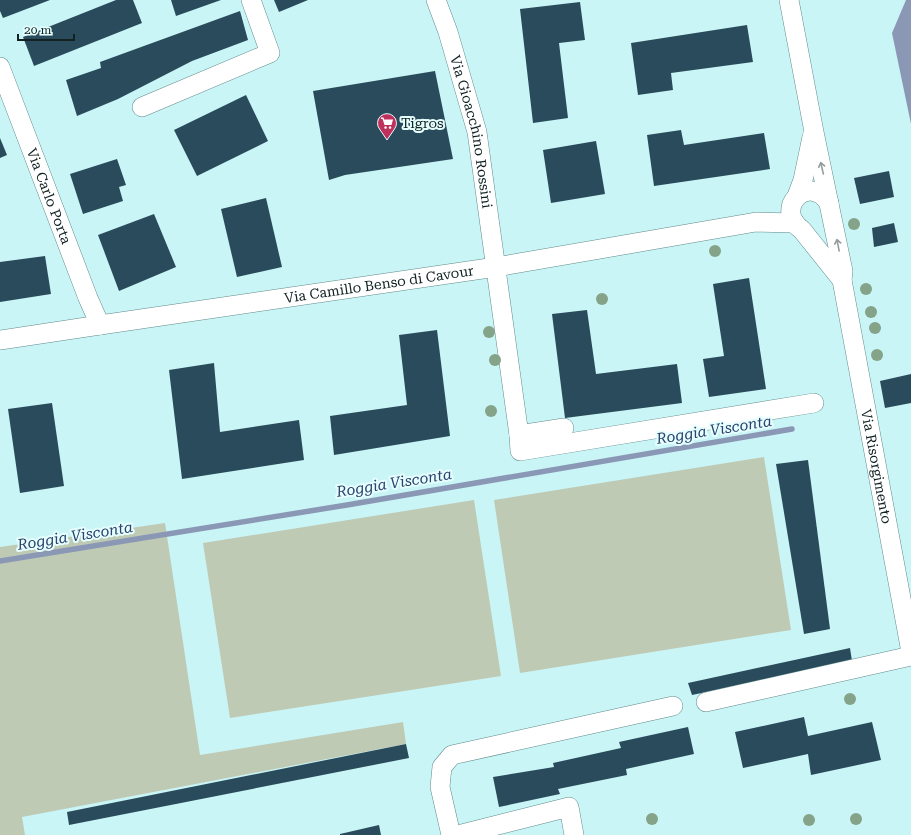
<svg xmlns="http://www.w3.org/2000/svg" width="911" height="835" font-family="'Roboto Serif',serif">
<rect width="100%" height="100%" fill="#caf5f6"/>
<g fill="#bfcab5">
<polygon points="764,457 791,630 520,673 494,500"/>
<polygon points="474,500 501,676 230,718 203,543"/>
<polygon points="165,523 200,755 403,722 406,744 22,817 25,835 0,835 0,547"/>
</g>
<polygon fill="#8a98b6" points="906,0 911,0 911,124 892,33"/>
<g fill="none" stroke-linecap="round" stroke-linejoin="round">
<polyline stroke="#8a98b6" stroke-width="5.5" points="0,561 347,505 792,429"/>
</g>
<g fill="#2a4b5b">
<polygon points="0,0 50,0 3,18 0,11"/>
<polygon points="116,0 133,0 142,23 34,66 23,37"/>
<polygon points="171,0 221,0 176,16"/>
<polygon points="274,0 308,0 279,12"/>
<polygon points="580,2 585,40 559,43 568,118 533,123 520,9"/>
<polygon points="240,11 248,40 192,61 118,99 77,116 66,80 101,68 100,62"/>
<polygon points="747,25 753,62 671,73 673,90 638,95 631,43"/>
<polygon points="435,71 453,159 345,175 329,180 313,91"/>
<polygon points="246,95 268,141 197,176 174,130"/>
<polygon points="681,130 684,145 764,133 770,169 654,186 647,135"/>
<polygon points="0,138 7,155 0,158"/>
<polygon points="596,141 605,194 551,203 543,150"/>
<polygon points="117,159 126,185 119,187 123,201 83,214 70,174"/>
<polygon points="889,171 894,197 860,204 854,178"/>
<polygon points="266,198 282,267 237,277 221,209"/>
<polygon points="154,214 176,267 119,291 98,235"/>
<polygon points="894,223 898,242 874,247 872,228"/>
<polygon points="45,256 51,294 0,302 0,262"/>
<polygon points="749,278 766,389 709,397 703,359 724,356 713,284"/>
<polygon points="587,310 596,374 677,364 682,403 565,418 552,314"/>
<polygon points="437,330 450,436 334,455 330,416 407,405 399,335"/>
<polygon points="214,363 220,432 299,420 304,460 182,479 169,370"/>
<polygon points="911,374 911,403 885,408 880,381"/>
<polygon points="52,403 64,486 20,493 8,409"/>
<polygon points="808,460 830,629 804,634 776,464"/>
<polygon points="850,648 852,661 692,695 688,683"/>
<polygon points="804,717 808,736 872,722 881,760 811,775 808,754 743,768 735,732"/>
<polygon points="688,727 694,754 626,769 627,775 558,789 560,794 499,807 493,777 554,767 553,763 621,748 619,742"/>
<polygon points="406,744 409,758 69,825 67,812"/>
<polygon points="379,825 381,835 340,835 340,834"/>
</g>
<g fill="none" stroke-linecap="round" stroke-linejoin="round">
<g stroke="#618a8b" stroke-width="20">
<g id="minor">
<path id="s1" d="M436,0L448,32L477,132L519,435L564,428"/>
<path id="s2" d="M789,0L814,132L843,271L842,280L911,652"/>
<path id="s3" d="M0,67L88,298L100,325"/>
<polyline points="142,107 270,53 251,0"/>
<polyline points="797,196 803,180 812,137"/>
<path d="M829,203C809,172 772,209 802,230L842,280"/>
<path id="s4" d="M0,340L100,325L496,267L756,222L795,223"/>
<polyline points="519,435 520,451 814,403"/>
<polyline points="706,702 911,656"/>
<polyline points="451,835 440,787 442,767 452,755 673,706"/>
<polyline points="458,835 569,807 574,835"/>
</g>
</g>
<use href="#minor" stroke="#fff" stroke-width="19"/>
</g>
<g fill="#84a389">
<circle cx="854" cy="224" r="6"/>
<circle cx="715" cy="251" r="6"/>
<circle cx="866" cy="289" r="6"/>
<circle cx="602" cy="299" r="6"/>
<circle cx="871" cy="312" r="6"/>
<circle cx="875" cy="328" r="6"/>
<circle cx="489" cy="332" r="6"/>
<circle cx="877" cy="355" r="6"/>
<circle cx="495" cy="360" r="6"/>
<circle cx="491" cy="411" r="6"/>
<circle cx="850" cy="699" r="6"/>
<circle cx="652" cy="819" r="6"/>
<circle cx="856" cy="819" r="6"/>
<circle cx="809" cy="820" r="6"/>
</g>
<defs><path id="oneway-shaft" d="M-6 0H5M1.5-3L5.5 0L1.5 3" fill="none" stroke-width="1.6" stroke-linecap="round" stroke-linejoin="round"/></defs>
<g stroke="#949c9c">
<use href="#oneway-shaft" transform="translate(822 168) rotate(-103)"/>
<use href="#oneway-shaft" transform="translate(838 245) rotate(-101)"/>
</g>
<defs>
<g id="supermarket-pin" transform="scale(1)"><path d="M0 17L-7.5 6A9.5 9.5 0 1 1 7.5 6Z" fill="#bf305d" stroke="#e5ffff"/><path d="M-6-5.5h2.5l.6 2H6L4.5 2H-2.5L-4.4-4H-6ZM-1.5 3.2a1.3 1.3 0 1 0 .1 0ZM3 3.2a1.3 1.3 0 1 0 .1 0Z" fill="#fff"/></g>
</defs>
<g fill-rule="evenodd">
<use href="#supermarket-pin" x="387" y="123"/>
</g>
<g text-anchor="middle" stroke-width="4" stroke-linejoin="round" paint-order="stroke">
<g font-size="14" fill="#122223" stroke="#e5ffff" text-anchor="start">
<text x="401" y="128">Tigros</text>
</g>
<g font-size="14" fill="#122223" stroke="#e5ffff">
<text dy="5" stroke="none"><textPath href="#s1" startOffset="137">Via Gioacchino Rossini</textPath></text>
<text dy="5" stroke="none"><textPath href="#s3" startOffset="138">Via Carlo Porta</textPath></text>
<text dy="5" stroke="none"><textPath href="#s4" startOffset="383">Via Camillo Benso di Cavour</textPath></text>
<text dy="5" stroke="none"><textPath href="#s2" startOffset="475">Via Risorgimento</textPath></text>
</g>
<g font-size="15" font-style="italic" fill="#2f416c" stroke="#e5ffff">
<text transform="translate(714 430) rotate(-9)" y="5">Roggia Visconta</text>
<text transform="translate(394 483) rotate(-9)" y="5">Roggia Visconta</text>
<text transform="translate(75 536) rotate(-9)" y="5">Roggia Visconta</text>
</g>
</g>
<path d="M18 34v6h56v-6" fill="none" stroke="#122223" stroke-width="2"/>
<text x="24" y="34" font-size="12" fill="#122223" stroke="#e5ffff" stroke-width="3" paint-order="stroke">20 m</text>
</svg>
